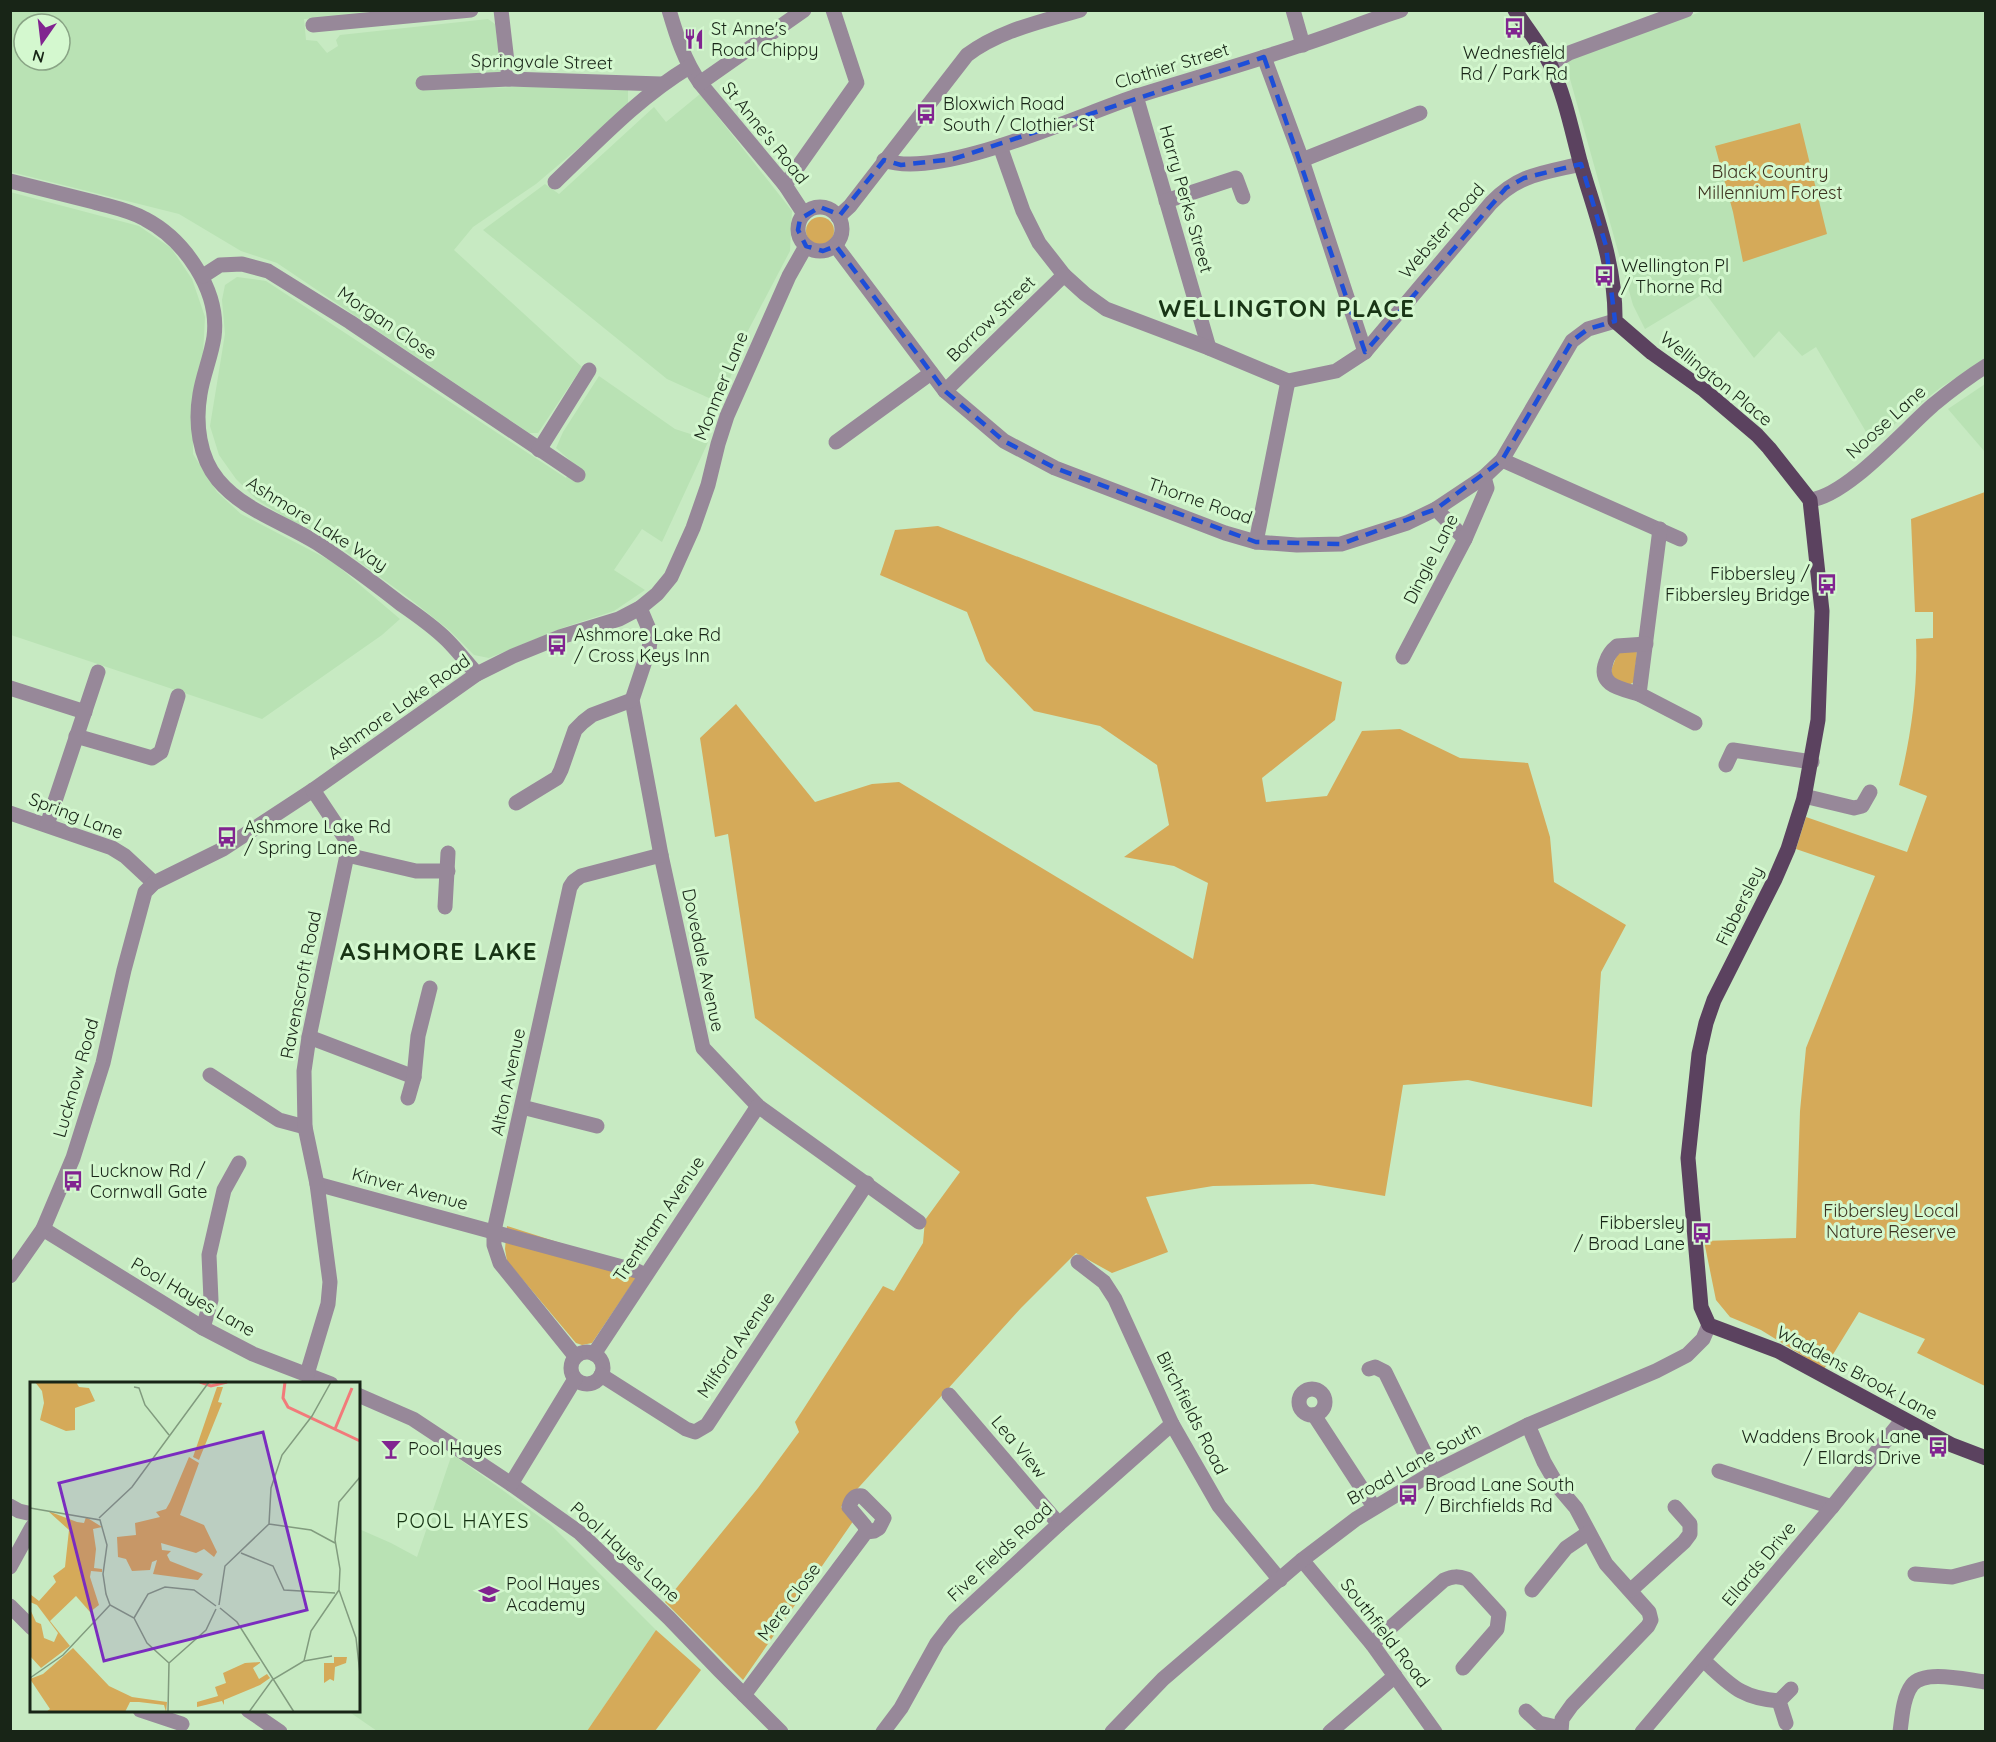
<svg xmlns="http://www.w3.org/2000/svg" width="1996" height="1742" font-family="Quicksand,sans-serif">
<rect width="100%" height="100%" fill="#c7eac2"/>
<g fill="#b9e2b4" fill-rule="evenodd">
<path d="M11,11H392L304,19L306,40L317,41L327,53L338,46L336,40L340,35L488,19L495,24L501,70L500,74L421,78V90L517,87H628V106L536,184L473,227L454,250L582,367L538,433H529L277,263L241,251L179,214L11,172ZM24,24H60V60H24Z"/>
<polygon points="1703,11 1985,11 1985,359 1940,388 1872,442 1816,347 1802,356 1779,331 1754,358 1705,293 1645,329 1633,305 1565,61"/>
<polygon points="700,94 792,211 790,251 731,363 735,366 720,403 667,379 483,230 545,184 559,194 654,107 666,122"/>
<polygon points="10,192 139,226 171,248 192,279 205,317 203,355 193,397 193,454 217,492 241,514 333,562 400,619 382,635 262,719 11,635"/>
<polygon points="237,277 266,281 566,478 573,463 556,448 563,432 599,376 675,429 709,440 662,542 642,529 614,570 645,590 614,611 565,627 489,658 474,655 449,630 410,599 323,535 288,519 257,500 236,479 219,455 210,426 225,334 222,300 225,285"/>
<polygon points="1985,384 1985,452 1948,409"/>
<polygon points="452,1454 551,1525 656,1630 587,1731 377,1731 348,1711 358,1710 359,1529 391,1543 417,1557"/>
</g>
<g fill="#d5aa59">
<polygon points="1800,123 1827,234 1743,262 1733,212 1715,146"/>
<circle cx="820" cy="231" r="14"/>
<path d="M1985,492V1386L1917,1353L1925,1339L1859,1312L1824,1369L1761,1330L1730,1317L1716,1300L1704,1241L1796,1238L1800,1111L1806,1048L1875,876L1796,849L1806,817L1907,852L1927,796L1899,785C1911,737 1918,688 1916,639L1933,638V612H1915L1911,519Z"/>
<polygon points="938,526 1342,682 1335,720 1262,778 1266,802 1327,796 1362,731 1400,729 1460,758 1528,763 1550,837 1554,882 1626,925 1601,972 1592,1107 1468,1080 1403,1085 1385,1196 1313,1184 1213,1186 1146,1197 1168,1252 1112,1273 1076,1253 1021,1308 841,1507 854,1520 743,1680 665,1602 758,1488 799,1432 795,1422 883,1286 894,1291 923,1243 925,1220 960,1172 755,1018 728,834 715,837 700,738 736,704 815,802 872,784 899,782 1193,959 1208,883 1174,866 1124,857 1169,825 1157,765 1100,726 1034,711 986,661 967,612 880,575 895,530"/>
<polygon points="1637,651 1634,682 1627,686 1611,676 1612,668 1618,652"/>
<polygon points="507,1226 642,1269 592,1343 582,1345 576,1343 507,1261 505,1249"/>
<polygon points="656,1630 701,1670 655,1731 587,1731"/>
</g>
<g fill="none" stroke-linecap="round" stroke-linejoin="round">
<g stroke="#978899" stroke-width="15">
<polyline points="501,10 509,79"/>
<path d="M669,10C677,37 684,60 700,83L785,185L804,214"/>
<polyline points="1293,10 1303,45"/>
<polyline points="313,25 471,10"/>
<polyline points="1264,57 1302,160 1365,352"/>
<polyline points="1550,64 1569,53 1686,10"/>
<polyline points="423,83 509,79 661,84"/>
<polyline points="700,83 804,10"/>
<polyline points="1136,96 1209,348"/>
<path d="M1000,146L1023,211L1039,243L1064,275L1085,294L1106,309L1209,348L1288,381L1336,371L1365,352L1491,203C1519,174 1543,173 1581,164"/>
<path d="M884,160C939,181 1079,115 1137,96C1191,79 1245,64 1298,46C1333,35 1367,21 1401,10"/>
<polyline points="1302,160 1420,113"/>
<path d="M10,181C38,188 66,195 94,202C111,207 129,210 145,219C185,240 220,291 214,337C211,357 203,375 200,394C195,423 199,457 218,480C244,511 284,522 317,543C346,562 374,583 401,604C417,615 434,627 447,640C458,651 467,663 477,674"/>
<path d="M555,182C598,141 638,98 689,67"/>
<polyline points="785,185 857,83 833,10"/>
<polyline points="1166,201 1236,178 1243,197"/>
<circle cx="820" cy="229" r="22"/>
<path d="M838,217L850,206L967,55C1000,30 1041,22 1080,10"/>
<polyline points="835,245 945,391 1004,441 1055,468 1225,533 1256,542 1297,545 1341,544 1407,523 1436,509 1484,477 1502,460 1572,341 1588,329 1615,321"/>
<polyline points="203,276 220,265 242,264 268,271 350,322 578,475"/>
<polyline points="945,391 1064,275"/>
<polyline points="836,442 931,373"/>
<polyline points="539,450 589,370"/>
<polyline points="1502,460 1680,539"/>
<path d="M1810,500C1847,496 1904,430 1933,405C1950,391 1967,378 1986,366"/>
<polyline points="1436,509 1465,539"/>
<polyline points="1660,529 1639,694 1695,723"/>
<polyline points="1256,542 1288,381"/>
<polyline points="640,608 651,634 649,649 632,700 661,855 703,1048 758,1106 919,1222"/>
<polyline points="1403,657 1465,539 1487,488 1484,477"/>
<polyline points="10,688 85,712"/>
<path d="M1639,694C1622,689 1597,686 1606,662C1608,655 1612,650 1617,646L1646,644"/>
<polyline points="76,736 152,758 161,752 178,696"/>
<polyline points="1726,765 1733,750 1812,762"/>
<polyline points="1804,796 1854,808 1862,806 1870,792"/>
<polyline points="516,803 557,778 561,770 575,730 583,722 592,715 632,700"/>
<polyline points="10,813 112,848 125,856 154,883"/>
<polyline points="47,825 98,672"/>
<polyline points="347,855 416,871 448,871"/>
<polyline points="445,907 448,853"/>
<polyline points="309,1037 414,1077"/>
<polyline points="210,1075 279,1120 305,1127"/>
<polyline points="408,1098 414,1077 418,1036 430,988"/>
<polyline points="522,1107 597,1126"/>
<polyline points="317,1184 637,1271 645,1275"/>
<polyline points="43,1229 203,1328 253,1354 331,1384"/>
<polyline points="1078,1262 1104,1282 1115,1299 1172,1424 1219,1506 1280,1580"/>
<polyline points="10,1276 43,1229 73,1158 103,1063 124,970 145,892 154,883 223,849 313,790 477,674 513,656 560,637 619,619 640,608 657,594 671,577 693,528 708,485 718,444 727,416 789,276 806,246"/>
<polyline points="203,1328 211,1300 209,1255 224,1190 239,1163"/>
<circle cx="587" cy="1368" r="16"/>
<polyline points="594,1354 758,1106"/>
<polyline points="575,1356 500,1263 494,1245 494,1231 570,887 574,881 581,876 661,855"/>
<polyline points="1369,1369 1375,1367 1385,1372 1434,1472"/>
<polyline points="307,1374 328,1304 330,1282 317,1184 305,1127 304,1071 309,1037 347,855 347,841 313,790"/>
<polyline points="601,1375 686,1429 695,1432 707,1425 867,1183"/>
<circle cx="1312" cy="1402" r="13"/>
<polyline points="358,1395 413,1419 511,1484 580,1533 669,1618 720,1671 781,1732"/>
<polyline points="949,1395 1059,1524"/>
<polyline points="1314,1415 1374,1507"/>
<polyline points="1528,1425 1544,1462 1559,1488 1576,1508 1606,1564 1649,1612 1651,1620 1648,1626 1572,1705 1562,1719 1561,1732"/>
<polyline points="1719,1471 1832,1507"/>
<polyline points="511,1484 575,1379"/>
<polyline points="10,1506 19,1511 32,1514"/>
<polyline points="1302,1560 1372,1644 1435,1732"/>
<polyline points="10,1567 32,1527"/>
<polyline points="1915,1574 1952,1577 1986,1568"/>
<polyline points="1532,1590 1566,1548 1588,1533"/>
<polyline points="1631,1590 1684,1542 1690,1534 1690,1524 1675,1507"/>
<polyline points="10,1606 32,1628"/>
<path d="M1372,1644L1444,1580C1453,1576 1458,1576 1467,1579L1499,1614L1497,1629L1463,1668"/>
<path d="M1703,1660C1731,1685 1740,1698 1779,1701"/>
<path d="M744,1695L866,1532L874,1531L879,1528L884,1518L862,1496C854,1495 851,1500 849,1507L865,1526L866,1532"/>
<polyline points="140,1710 182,1724"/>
<polyline points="248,1710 280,1732"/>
<polyline points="1526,1711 1539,1723 1560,1728"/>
<polyline points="1786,1723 1779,1701 1791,1689"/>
<polyline points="883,1732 901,1708 937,1643 954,1621 1059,1524 1172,1424"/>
<polyline points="1112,1732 1163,1679 1302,1560 1356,1519 1434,1472 1528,1425 1656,1371 1687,1355 1703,1339 1709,1325"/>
<polyline points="1330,1732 1395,1676"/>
<polyline points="1642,1732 1832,1507 1903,1419"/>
<path d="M1900,1732C1902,1717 1903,1697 1912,1685C1924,1669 1967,1680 1986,1682"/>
</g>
<path stroke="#5b425f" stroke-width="15" d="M1515,10C1526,28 1541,46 1550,64C1565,95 1572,132 1581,165C1596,216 1616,266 1615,321L1652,353L1704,390L1757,435L1769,448L1810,500L1822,611L1818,720L1804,798L1788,849L1775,879L1714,1000L1706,1023L1699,1054L1688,1158L1701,1307L1709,1325L1778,1351L1952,1445L1986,1458"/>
</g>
<path fill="none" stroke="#1d4ed8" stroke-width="4.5" stroke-dasharray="12 8" stroke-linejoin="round" d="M1264,57L1365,352L1506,188L1524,178L1581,164L1606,246L1615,321L1588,329L1572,341L1502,460L1436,509L1341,544L1256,542L1055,468L1004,441L945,391L836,246L823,251L806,246L798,230L800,219L820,207L840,215L884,160L901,165L953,159Z"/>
<defs>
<g id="bus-bare" transform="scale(1.62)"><path d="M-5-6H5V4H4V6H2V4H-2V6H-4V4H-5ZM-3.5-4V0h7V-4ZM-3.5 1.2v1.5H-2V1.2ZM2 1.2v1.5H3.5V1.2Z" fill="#812490" stroke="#d4f8cf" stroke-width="2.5" paint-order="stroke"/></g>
<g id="restaurant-bare" transform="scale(1.62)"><path d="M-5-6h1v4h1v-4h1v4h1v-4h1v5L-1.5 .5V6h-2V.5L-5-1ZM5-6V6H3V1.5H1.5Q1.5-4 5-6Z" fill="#812490" stroke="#d4f8cf" stroke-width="2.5" paint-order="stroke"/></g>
<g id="bar-bare" transform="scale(1.62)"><path d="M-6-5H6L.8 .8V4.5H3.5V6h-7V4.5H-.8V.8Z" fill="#812490" stroke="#d4f8cf" stroke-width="2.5" paint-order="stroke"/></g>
<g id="school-bare" transform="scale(1.62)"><path d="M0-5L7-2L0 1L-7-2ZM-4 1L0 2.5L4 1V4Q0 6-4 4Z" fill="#812490" stroke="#d4f8cf" stroke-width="2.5" paint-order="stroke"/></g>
</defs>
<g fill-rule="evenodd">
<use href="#bus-bare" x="1514" y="28"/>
<use href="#restaurant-bare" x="694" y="39"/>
<use href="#bus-bare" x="926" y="114"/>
<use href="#bus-bare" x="1604" y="276"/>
<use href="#bus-bare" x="1827" y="584"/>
<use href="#bus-bare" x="557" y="645"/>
<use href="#bus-bare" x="227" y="837"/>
<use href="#bus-bare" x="73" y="1181"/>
<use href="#bus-bare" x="1702" y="1233"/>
<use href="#bus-bare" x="1938" y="1447"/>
<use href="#bar-bare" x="391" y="1449"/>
<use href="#bus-bare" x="1408" y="1495"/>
<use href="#school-bare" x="489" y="1594"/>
</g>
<g text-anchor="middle" stroke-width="6" stroke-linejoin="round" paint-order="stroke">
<g font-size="18" fill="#182517" stroke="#d4f8cf" text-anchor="start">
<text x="711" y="35">St Anne's<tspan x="711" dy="21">Road Chippy</tspan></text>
<text x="1514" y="59" text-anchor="middle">Wednesfield<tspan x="1514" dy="21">Rd / Park Rd</tspan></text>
<text x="943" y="110">Bloxwich Road<tspan x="943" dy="21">South / Clothier St</tspan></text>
<text x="1621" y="272">Wellington Pl<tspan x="1621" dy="21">/ Thorne Rd</tspan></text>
<text x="1810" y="580" text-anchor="end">Fibbersley /<tspan x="1810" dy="21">Fibbersley Bridge</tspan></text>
<text x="574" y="641">Ashmore Lake Rd<tspan x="574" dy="21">/ Cross Keys Inn</tspan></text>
<text x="244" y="833">Ashmore Lake Rd<tspan x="244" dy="21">/ Spring Lane</tspan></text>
<text x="90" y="1177">Lucknow Rd /<tspan x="90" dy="21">Cornwall Gate</tspan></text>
<text x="1685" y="1229" text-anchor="end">Fibbersley<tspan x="1685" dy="21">/ Broad Lane</tspan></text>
<text x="1921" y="1443" text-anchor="end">Waddens Brook Lane<tspan x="1921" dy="21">/ Ellards Drive</tspan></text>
<text x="408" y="1455">Pool Hayes</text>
<text x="1425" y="1491">Broad Lane South<tspan x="1425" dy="21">/ Birchfields Rd</tspan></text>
<text x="506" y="1590">Pool Hayes<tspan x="506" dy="21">Academy</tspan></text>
</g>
<g font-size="18" fill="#182517" stroke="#d4f8cf">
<text transform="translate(542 62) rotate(1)" y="6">Springvale Street</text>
<text transform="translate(1172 66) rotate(-17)" y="6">Clothier Street</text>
<text transform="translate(765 133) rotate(51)" y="6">St Anne's Road</text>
<text transform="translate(1186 199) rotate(74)" y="6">Harry Perks Street</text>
<text transform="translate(1442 231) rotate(-49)" y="6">Webster Road</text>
<text transform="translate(991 319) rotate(-44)" y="6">Borrow Street</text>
<text transform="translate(387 323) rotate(34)" y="6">Morgan Close</text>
<text transform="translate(1716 379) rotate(39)" y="6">Wellington Place</text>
<text transform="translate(721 386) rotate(-68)" y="6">Monmer Lane</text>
<text transform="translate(1886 422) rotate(-42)" y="6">Noose Lane</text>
<text transform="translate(1200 501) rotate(19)" y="6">Thorne Road</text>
<text transform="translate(317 524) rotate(32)" y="6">Ashmore Lake Way</text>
<text transform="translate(1431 559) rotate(-63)" y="6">Dingle Lane</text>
<text transform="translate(399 707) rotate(-35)" y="6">Ashmore Lake Road</text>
<text transform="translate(76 816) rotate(21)" y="6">Spring Lane</text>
<text transform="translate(1740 906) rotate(-64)" y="6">Fibbersley</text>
<text transform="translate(703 960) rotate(78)" y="6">Dovedale Avenue</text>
<text transform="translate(301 985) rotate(-79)" y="6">Ravenscroft Road</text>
<text transform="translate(76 1078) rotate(-74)" y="6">Lucknow Road</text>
<text transform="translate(508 1082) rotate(-78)" y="6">Alton Avenue</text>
<text transform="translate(410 1189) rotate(15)" y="6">Kinver Avenue</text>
<text transform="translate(659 1219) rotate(-56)" y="6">Trentham Avenue</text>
<text transform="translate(193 1297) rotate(30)" y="6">Pool Hayes Lane</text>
<text transform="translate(736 1345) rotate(-56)" y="6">Milford Avenue</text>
<text transform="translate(1857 1373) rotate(28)" y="6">Waddens Brook Lane</text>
<text transform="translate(1192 1413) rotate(63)" y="6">Birchfields Road</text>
<text transform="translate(1019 1447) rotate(50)" y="6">Lea View</text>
<text transform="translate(1414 1464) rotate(-29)" y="6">Broad Lane South</text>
<text transform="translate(625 1552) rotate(42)" y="6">Pool Hayes Lane</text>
<text transform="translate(1000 1552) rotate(-43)" y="6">Five Fields Road</text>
<text transform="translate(1759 1564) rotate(-50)" y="6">Ellards Drive</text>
<text transform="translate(789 1602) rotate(-53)" y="6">Mere Close</text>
<text transform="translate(1385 1633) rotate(52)" y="6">Southfield Road</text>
</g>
<g font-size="18" fill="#3e3320" stroke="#d4f8cf">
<text x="1770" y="178">Black Country<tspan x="1770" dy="21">Millennium Forest</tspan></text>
<text x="1891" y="1217">Fibbersley Local<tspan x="1891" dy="21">Nature Reserve</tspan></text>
</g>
<g font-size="20" letter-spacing="1.5" fill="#183515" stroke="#d4f8cf">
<text x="463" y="1528">POOL HAYES</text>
</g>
<g font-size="24" font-weight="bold" letter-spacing="1.5" fill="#183515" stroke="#d4f8cf">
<text x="1287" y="317">WELLINGTON PLACE</text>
<text x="439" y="960">ASHMORE LAKE</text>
</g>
</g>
<g transform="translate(30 1382)">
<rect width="330" height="330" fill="#c7eac2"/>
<path d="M5,0H46L49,5L59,6L65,19L45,26V48L36,49L10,38L14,21L12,9ZM187,5H193L188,20L192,21L169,78L163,75ZM159,75L169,81L150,133L174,143L187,170L184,175L174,167L166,171L131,161L132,168L141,169L137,173L140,179L173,192L168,198L123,192L127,178L122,180L120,188L102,189L96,177L88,175L87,155L106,153L105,141L130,135L126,130L136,127L140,120ZM18,129L47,140L54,141L56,135L72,145L63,147L66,167L64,186L72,187V190L61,189L60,195L69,223L60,230L46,214L20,239L40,264L11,286L0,274V227L6,240L11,242L14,256L24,260L28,251L7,223L0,220V212L9,219L26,200L23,194L35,185L39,148ZM43,266L79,304L102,315L137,320L136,330L134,323L109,320H100L95,330H16L20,327L0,297L13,292ZM304,275H317L316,281L305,285L304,299L300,297L294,301V281H304ZM230,280V281L223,286L229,297L237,292L240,296L230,303L194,318V323L192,319L167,325V320L188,314L185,305L196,301L193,291L215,281Z" fill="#d5aa59"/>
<path fill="none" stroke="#f27a7a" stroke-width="3" d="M170,0L181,4L197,0M255,0L253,16L258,25L330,59M305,47L322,6"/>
<path fill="none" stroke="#819b7e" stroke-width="1.5" d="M104,5L109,6L115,23L139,53M330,95L309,120L305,158L310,187L309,208L326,256L330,292M0,126L70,138L77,163L73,192L76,212L80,223L104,236L117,261L139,281L138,330M69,136L102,105L179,0M239,142L241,106L252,73L282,34L301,0M239,142L281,148L305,161M211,171L243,184L254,208L305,211M189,223L195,184L239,142M190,226L207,240L264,330M104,236L118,212L135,205L164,208L186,224M274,279L302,274M139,281L176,248L186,227M0,296L33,273L80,223M219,330L242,298L274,279L281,249L309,208"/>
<path fill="#7b2cbf" fill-opacity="0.15" stroke="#7b2cbf" stroke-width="3" d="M233,50L277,228L74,279L29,101Z"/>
<rect width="330" height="330" fill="none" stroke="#182517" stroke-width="3"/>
</g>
<rect width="1996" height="1742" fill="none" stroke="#182517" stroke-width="24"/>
<g transform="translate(42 42) rotate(194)"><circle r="28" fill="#d4f8cf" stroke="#89a485" stroke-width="1.5"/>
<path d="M0-4.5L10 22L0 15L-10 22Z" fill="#812490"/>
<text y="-9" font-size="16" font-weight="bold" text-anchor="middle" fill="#182517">N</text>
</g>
</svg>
